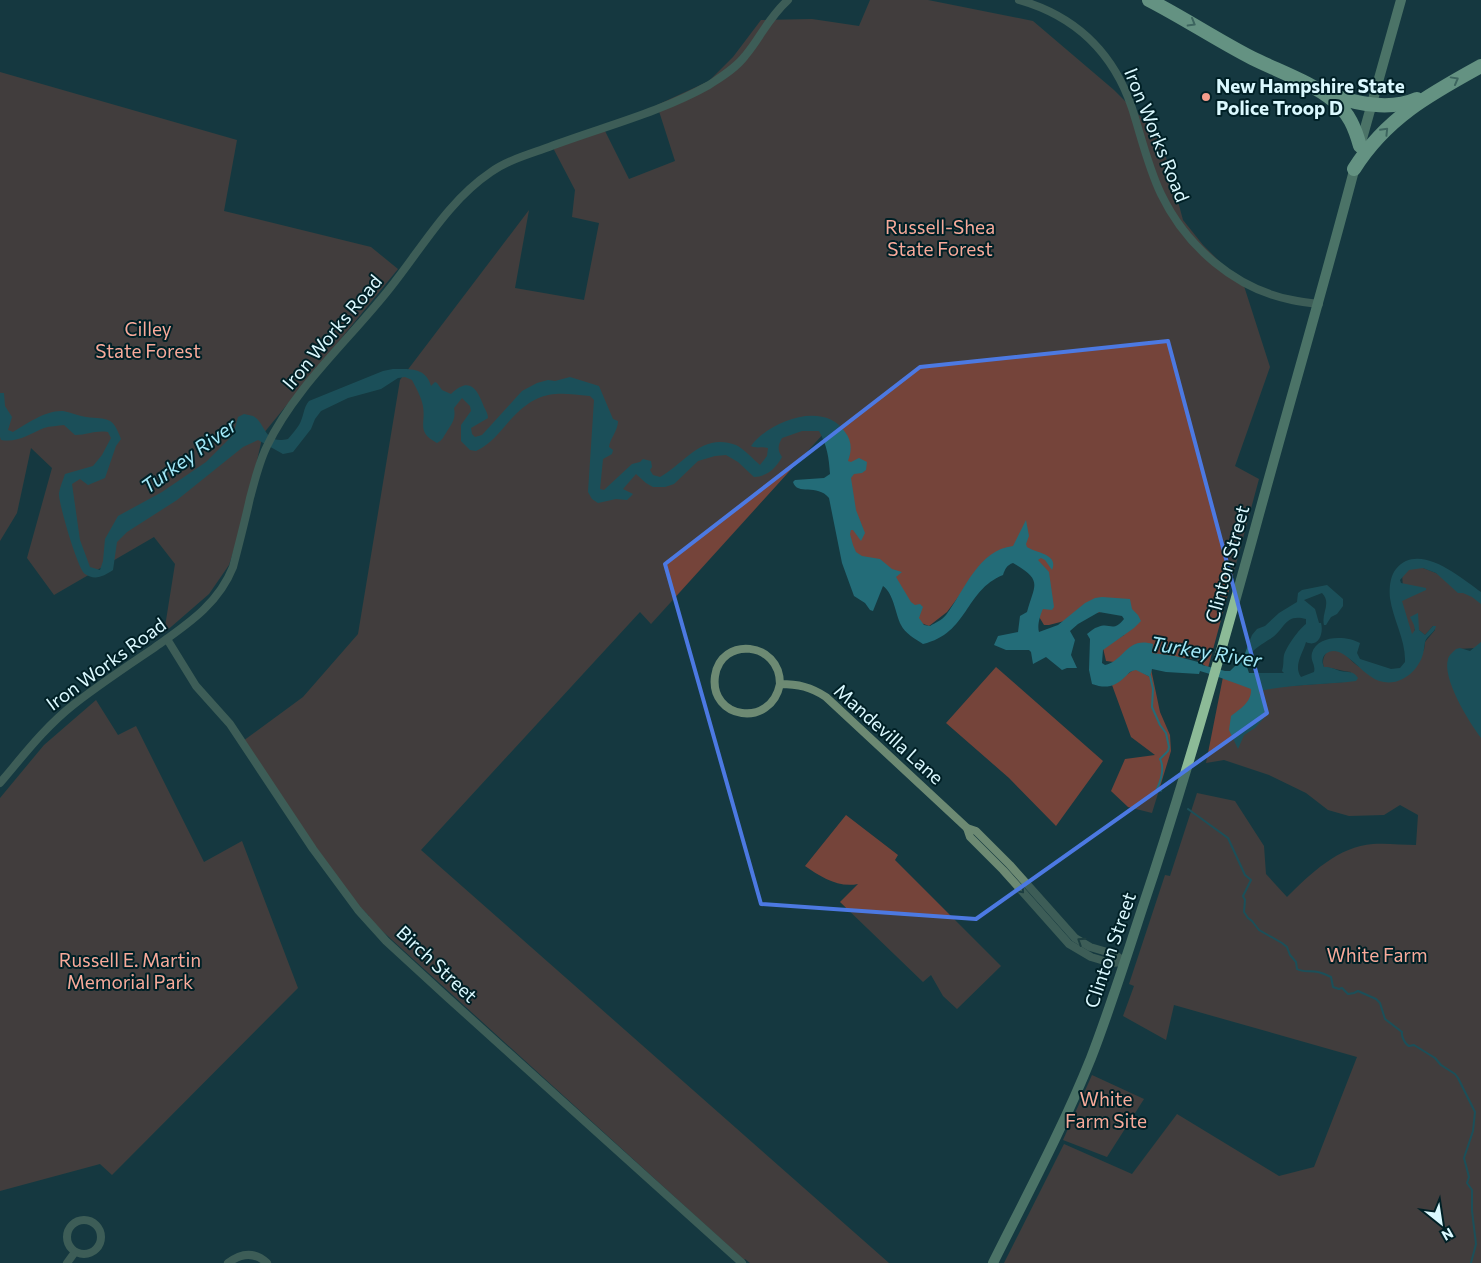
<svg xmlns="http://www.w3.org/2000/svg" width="1481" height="1263" font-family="Commissioner,sans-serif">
<rect width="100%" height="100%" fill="#153940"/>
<g fill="#75443a">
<path d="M870,0H928L1033,21L1114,90L1153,129L1166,157L1183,220L1203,245L1244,286L1270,367L1235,466L1259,479L1208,668L1196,659L1134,653L1114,662L1106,661L1103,648L1124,635V615L1114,610L1095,613L1049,625H1044L1038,615L1045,597L1029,559L980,568L947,612L929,626L921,623L857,559L846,527L825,432L651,624L640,612L421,850L889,1263H750L745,1259L744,1260L368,918L369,916C319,865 283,800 243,741L303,697L358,634L400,380L529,210L515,288L584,300L599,223L572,217L575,190L551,144L602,125L629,179L675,161L657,105L709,81L733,57L761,20L812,19L859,26Z"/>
<polygon points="0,72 237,140 224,211 371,247 398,269 263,434 245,514 229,565 209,594 164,633 175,564 154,537 54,595 27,558 52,468 31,448 17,513 0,541"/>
<path d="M1408,568H1423L1436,573L1481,600V646L1475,648L1458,649L1481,725V1263H1004L1064,1144L1132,1174L1177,1114L1279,1176L1314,1167L1357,1057L1174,1005L1166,1040L1123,1016L1134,986L1129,984L1165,875L1170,876L1197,793L1235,801L1264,846L1266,874L1287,897C1310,874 1339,846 1373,844C1387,843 1402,845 1416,845L1418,815L1400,805L1384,815L1349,816L1328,810L1306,793L1269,775L1224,760L1206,763L1223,677L1277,687L1344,682L1351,672C1341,671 1334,668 1324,667C1321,661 1325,650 1333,649C1344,649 1351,663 1360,667C1368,672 1388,674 1399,677L1424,650L1425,642L1435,630L1433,626L1425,635L1419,630L1416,621L1413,642L1399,603L1403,587L1402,574Z"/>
<polygon points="996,667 1103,761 1056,826 1009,778 946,723"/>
<path d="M1136,669L1150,677L1151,669L1160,712L1170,735L1171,751L1152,813L1128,807L1111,791L1125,759L1155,755L1131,737L1112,685C1119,681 1130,671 1136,669Z"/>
<polygon points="96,700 118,735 136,726 204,862 242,841 298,988 112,1175 100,1164 0,1191 0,798 44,745"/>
<path d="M846,815L898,855L895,860L1001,966L957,1009L943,996L931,975L923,982L840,902L858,884C838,888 821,877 805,866Z"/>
<polygon points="1092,1075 1144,1099 1107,1157 1063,1140"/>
</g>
<g fill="#236c78">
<path d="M393,369C409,369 426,367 431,386L435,382L437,383L442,390L451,394C470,376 477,389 484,407C486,411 488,414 488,418L471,428L472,434L475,437L482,435L522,391L537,383L548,380L555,381L570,377L599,386L613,419L618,421C618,431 610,438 609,447L613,450L612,454L603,459L600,489L604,490L632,464L640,462L643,459L651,461L652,467L650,470L653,475L660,477C685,463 702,432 736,445C744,449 753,459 760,465L767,456L768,448C762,446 757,449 751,446C769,421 824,400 845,432C852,441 852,450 848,461L851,462L859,458L867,462L866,470L862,473L854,474L851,478L856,510L865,533L861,541L853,530H851L850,534L853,545L856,552L862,556L880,559L892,569L902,572L896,577L911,602L915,605L920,604L923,607L919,618L924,625L930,626C935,623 942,620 946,615C965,590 978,550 1013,546L1026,520L1029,536L1026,544L1027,547C1036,553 1059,554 1052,570L1045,560L1041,558L1038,560L1049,572L1054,607L1052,610L1043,609C1040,615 1037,626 1039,632L1058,625L1085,603L1095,598L1102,597L1130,599L1132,609L1138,615L1141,621L1134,628L1103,650L1102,663L1105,665C1124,661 1127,636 1153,644L1152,653L1175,656L1202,663V665L1225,671H1230L1242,659L1246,658V664L1249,673H1284L1282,671C1284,665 1283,660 1284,655C1287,646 1299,629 1306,624V619C1284,613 1285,630 1270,639C1262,644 1255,648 1248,656H1244L1252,635L1257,629L1265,626L1279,613L1297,602L1298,593L1302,590L1327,585L1343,599V606L1337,614L1331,617L1326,625H1324C1321,613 1332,603 1322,593L1304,600L1315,609L1319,623H1321C1324,634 1318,648 1306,642C1303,653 1293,666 1301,677L1314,672C1316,665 1310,661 1312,653C1317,635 1346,635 1360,643L1357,653L1360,659L1391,669L1400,668L1405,662C1406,640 1393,620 1390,598C1389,589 1390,576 1396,569C1419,541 1461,578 1481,592V604L1472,597L1463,593H1458L1436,573L1423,568L1409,570L1400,580L1401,583L1426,588V590L1402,601L1412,634L1415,630L1414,625L1410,617L1418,613L1419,630L1425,635L1433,626H1436C1435,633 1427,635 1425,642C1424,647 1424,652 1422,657C1414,678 1390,691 1370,676C1361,670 1353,660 1343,654C1331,646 1318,655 1324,667C1331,667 1334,669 1340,671C1348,673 1353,670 1358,678L1356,681C1324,685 1292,684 1260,691L1259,692L1265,707L1264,718L1255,728L1244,735L1238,749L1229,730L1231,716C1240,709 1252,702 1251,689C1234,683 1218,676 1200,671L1199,674L1166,672L1152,669L1150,677L1136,670C1130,671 1129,673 1126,676C1115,687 1106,689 1092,684L1089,670L1090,639L1087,634C1091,631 1094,628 1098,627C1110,622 1113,633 1124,619L1122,616L1099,612L1078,624L1070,631L1075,640L1071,655L1077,668H1067L1062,670L1046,657L1033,664L1031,652L1029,650H1006L994,645L998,636L1018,632L1020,616L1027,612C1035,583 1043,581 1013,563C1007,565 1005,569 1003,575C964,591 969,633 923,644C915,639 905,633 901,625C895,613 894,594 883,586L873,611L870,610L865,603L854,596L842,563L829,498C817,483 797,496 793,482L795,480L824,478L830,474C829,458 827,445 819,431H802L782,438C778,445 777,450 782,457C775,469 768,476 754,477L738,462L726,455L715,456L698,461L674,484L665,487H653L646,483L636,474L623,489L633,494L627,500L616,499L598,503L592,499L588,492L594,400L590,396C556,392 539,390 513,417C501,430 492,444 476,451L470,450L461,441V425L471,411L470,406L462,398L454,408C456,420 452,423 446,433C443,437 443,440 437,443C416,432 426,424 423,406C421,396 416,388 412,380L405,377L398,378L381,389L348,398L321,411L315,419L311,429L293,452L283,454L258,440L243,447L177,500L127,532L117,542L113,570C104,576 95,581 85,574C78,570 58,502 59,493C60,487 63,480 65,474L93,466L102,455L111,438L108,432C95,430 88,435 75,435L64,425C58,426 50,426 44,428C29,434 18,443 1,440L0,437V393H4L5,406L12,417L8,430L13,432C26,424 46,410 63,411C70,412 78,416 86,417C108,420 112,415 121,439L116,446L105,478L88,485L80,479L72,484L80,540L90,567L100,570L103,561L105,539L118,516L162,492L206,462L233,435L238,417L244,414C247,415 250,415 253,416C267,424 263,445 288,439C292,434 296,430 299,425C304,417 303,408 309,401L383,371Z"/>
<path d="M1481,642V738C1469,722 1442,679 1448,659C1449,655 1453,652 1456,649L1460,648L1470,651Z"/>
</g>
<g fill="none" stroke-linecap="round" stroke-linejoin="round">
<g stroke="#236c78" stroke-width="2">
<path d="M1150,676L1153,689L1152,707L1160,725L1166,733L1169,747L1168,751L1160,759C1165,768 1161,780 1157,789L1161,791"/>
<path d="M1188,809L1228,838L1245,875L1251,880L1243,896L1245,900L1244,912L1248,918L1252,921L1259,930L1282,943L1287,947L1290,955L1296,962L1297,969C1304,973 1311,970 1318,972C1323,973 1327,975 1331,977L1333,987L1339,989L1342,988L1348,994L1354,993L1358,991L1376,999L1380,1003L1385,1019L1402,1032C1401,1036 1405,1044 1409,1046L1414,1045L1435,1058L1441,1065L1455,1074L1458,1078L1475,1112L1473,1131L1464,1158L1469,1177L1467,1183L1472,1190V1211L1476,1244L1471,1263"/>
</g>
<g stroke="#6d8a73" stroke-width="8">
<path d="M1019,0C1075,16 1113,52 1132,108C1141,136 1148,167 1161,194C1186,246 1235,289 1292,300C1301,302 1310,303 1319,304"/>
<polyline points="167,639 196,686 230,724 313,849 358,910 386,941 447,997 742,1263"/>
<path d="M780,684C780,641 721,636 715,676C709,719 771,729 780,684C798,684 811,687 826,697L967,828L976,831L1010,865L1075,938L1090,947L1114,954L1125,962"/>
<path d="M0,783C23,756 45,727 73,705C99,685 127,666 154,648C186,625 218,605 233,567C239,544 245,521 250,498C255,480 259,462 267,446C295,387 350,339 390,288C422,248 448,201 491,172C508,160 530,154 549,147C602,127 659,113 709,85C721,77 736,68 745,56C761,37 768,18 788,0"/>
<polyline points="967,828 970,837 1003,870 1069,944 1091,957 1111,963 1125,962"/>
<circle cx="84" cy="1237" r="17"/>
<polyline points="67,1263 75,1252"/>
<path d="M228,1263C241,1253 254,1251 267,1263"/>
</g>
<g stroke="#8cbb97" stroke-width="10">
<polyline points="1360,146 1401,0"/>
<path d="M993,1263C1027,1195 1063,1128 1091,1058C1110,1009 1126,958 1142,909C1183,787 1218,663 1252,540C1286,414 1323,289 1356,163"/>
</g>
<g stroke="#c4ffd2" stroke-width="14">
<path d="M1149,0C1184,18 1217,40 1252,58C1278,71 1313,83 1334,101C1349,113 1355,128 1360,146"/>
<path d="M1331,95C1358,104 1390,111 1417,99"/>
<path d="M1354,169C1386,118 1430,94 1481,66"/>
</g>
</g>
<defs><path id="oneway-chevron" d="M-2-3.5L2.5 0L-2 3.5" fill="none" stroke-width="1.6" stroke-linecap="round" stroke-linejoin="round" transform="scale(1.25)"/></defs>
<g stroke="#6c9b85">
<use href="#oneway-chevron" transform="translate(1192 23) rotate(30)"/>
<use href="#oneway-chevron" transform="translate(1455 80) rotate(-29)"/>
<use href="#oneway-chevron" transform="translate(1385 131) rotate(-46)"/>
</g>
<g stroke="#264541">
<use href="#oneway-chevron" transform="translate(1021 890) rotate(49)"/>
<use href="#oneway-chevron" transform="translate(1081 941) rotate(-147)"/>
</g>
<path d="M0 0H1481V1263H0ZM1168,341L1267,713L976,919L761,904L665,564L920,367Z" fill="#153940" fill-opacity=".55" fill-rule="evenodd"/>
<path fill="none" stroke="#4c79e2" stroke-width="4" stroke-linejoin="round" d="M1168,341L1267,713L976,919L761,904L665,564L920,367Z"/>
<circle fill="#f49d8c" stroke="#002026" stroke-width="2" cx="1206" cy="97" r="5"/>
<g text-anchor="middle" stroke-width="4" stroke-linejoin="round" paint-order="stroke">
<g font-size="19" font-weight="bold" fill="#dbf9ff" stroke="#002026" text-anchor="start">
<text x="1216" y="93">New Hampshire State<tspan x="1216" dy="22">Police Troop D</tspan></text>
</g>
<g font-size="19" fill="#dbf9ff" stroke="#002026">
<text transform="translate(1157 135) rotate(68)" y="7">Iron Works Road</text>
<text transform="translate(332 332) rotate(-50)" y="7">Iron Works Road</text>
<text transform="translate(1227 564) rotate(-75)" y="7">Clinton Street</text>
<text transform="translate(106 664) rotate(-36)" y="7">Iron Works Road</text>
<text transform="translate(889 734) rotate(42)" y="7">Mandevilla Lane</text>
<text transform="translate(1110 950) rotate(-71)" y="7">Clinton Street</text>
<text transform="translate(437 964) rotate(43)" y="7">Birch Street</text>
</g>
<g font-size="19" fill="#f8aa9a" stroke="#002026">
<text x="940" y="234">Russell-Shea<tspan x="940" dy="22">State Forest</tspan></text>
<text x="148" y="336">Cilley<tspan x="148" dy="22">State Forest</tspan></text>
<text x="1377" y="962">White Farm</text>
<text x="130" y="967">Russell E. Martin<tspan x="130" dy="22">Memorial Park</tspan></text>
<text x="1106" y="1106">White<tspan x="1106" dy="22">Farm Site</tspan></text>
</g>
<g font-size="20" font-style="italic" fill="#a2e8f7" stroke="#002026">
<text transform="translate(189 456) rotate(-36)" y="7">Turkey River</text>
<text transform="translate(1206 652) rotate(9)" y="7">Turkey River</text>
</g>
</g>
<g transform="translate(1441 1223) rotate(150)" stroke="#002026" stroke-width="4" paint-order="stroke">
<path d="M0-4L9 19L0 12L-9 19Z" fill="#dbf9ff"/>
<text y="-8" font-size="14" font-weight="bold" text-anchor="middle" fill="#dbf9ff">N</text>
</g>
</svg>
